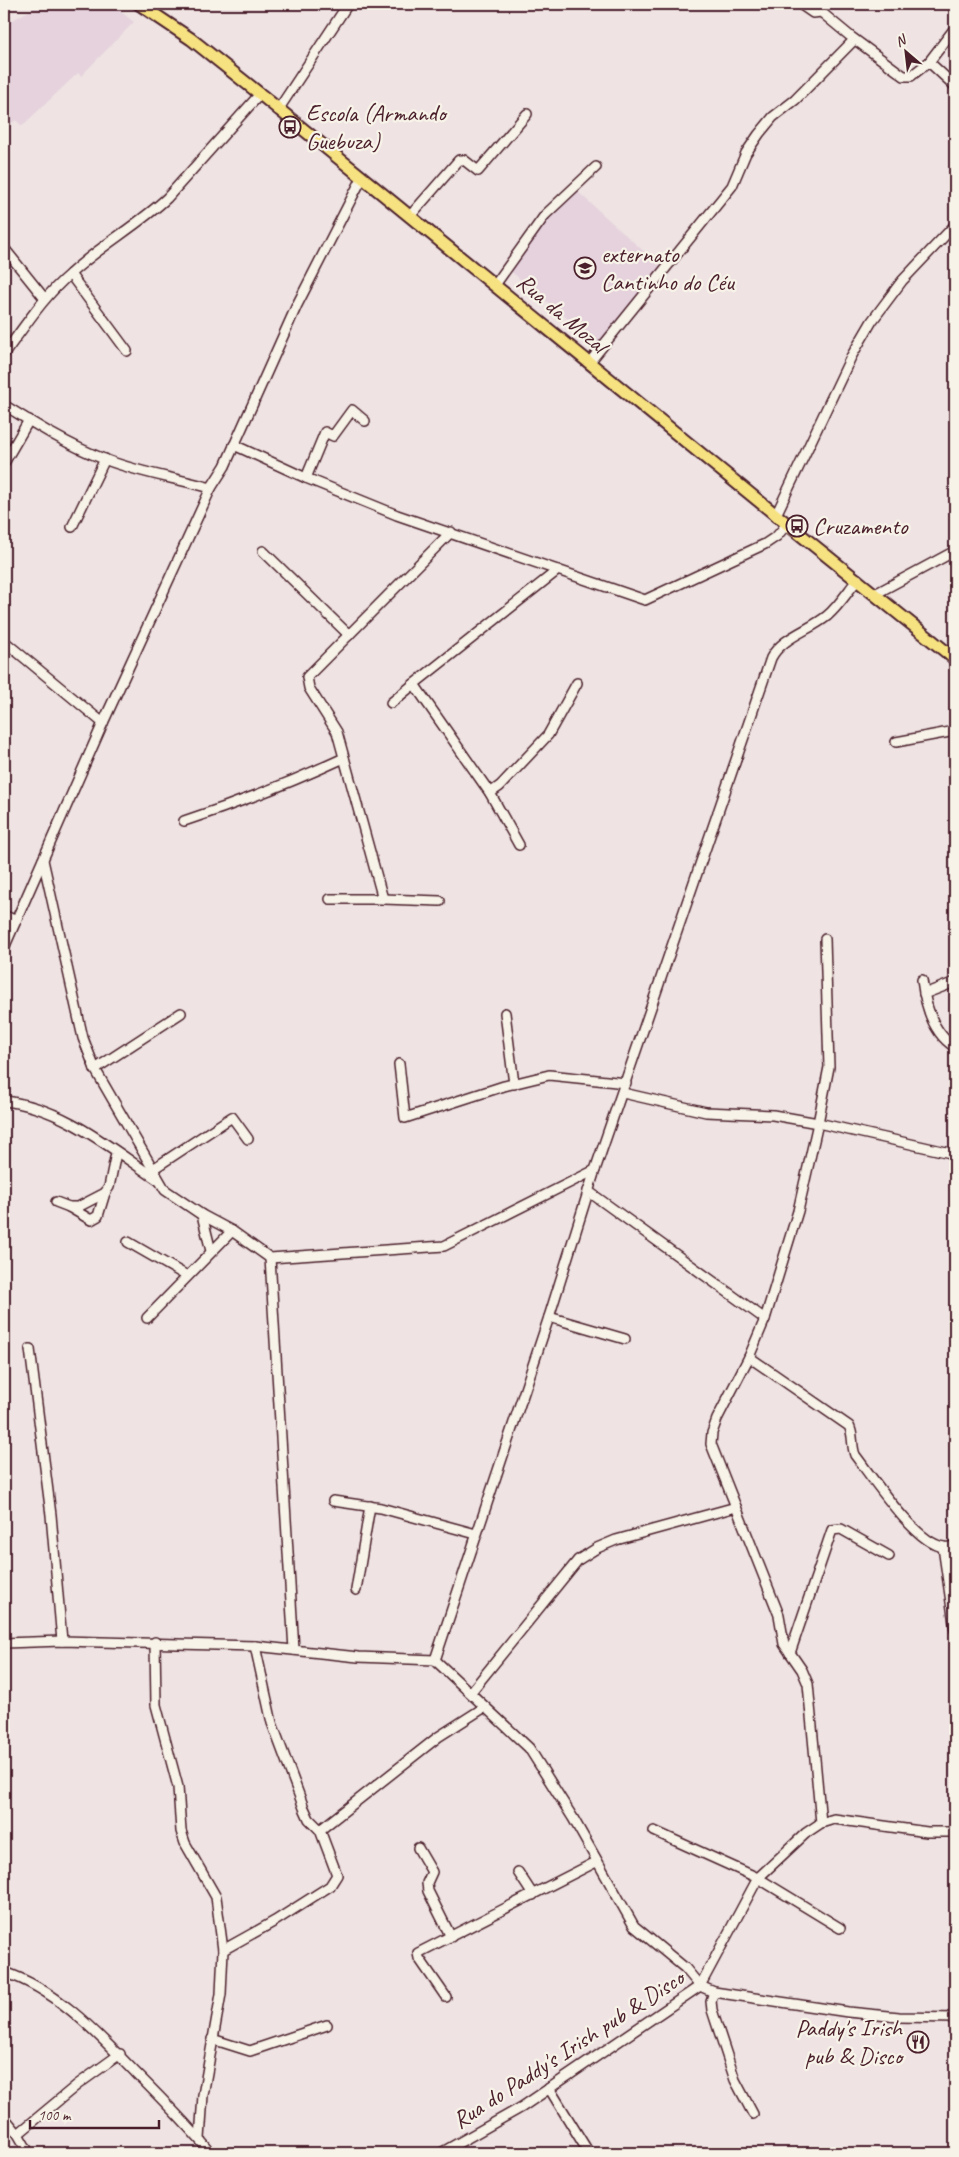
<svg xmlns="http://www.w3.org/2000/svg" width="959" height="2157" font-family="Caveat,sans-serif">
<rect width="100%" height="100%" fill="#efe4e3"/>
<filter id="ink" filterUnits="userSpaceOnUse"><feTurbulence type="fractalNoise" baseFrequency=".02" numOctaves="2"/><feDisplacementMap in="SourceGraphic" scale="10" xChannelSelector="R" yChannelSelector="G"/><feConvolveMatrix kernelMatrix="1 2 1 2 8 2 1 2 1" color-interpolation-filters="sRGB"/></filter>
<g filter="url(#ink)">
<g fill="#e5d2dd">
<polygon points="41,4 111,4 134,22 81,76 78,73 22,126 16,120 4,129 4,25"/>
<polygon points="576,190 661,267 598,344 508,269 543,223"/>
</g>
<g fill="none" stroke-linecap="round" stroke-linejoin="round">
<g stroke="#4a1f2b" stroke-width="12">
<g id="minor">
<polyline points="800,4 813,13 821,12 850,36 904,76 911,76 929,62"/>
<polyline points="955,28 929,62 955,86"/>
<polyline points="278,110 348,4"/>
<polyline points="410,216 459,160 464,160 478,171 527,114"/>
<polyline points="4,248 45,299"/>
<polyline points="70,274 127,351"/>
<polyline points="495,285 545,215 596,167"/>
<path d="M4,354C25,326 43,297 70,274C100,246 137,226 167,198L260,94"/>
<polyline points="589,363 732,186 746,153 759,134 773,117 795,100 854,40"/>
<path d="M4,405C36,425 68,445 104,459C139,473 176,478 211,488"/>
<polyline points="234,445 306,478 397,515 645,600 765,544 777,536 787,524"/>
<polyline points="4,463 29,420"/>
<polyline points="306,478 325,432 333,436 352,410 365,421"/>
<polyline points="776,515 851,357 872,321 902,281 955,225"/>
<polyline points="72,527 105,459"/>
<polyline points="263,551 349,635"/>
<polyline points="875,594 955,551"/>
<polyline points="4,641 103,723"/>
<polyline points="391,703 414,684"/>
<polyline points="896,742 955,731"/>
<polyline points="490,793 500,786 548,735 577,683"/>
<path d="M184,821C239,803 292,782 344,758"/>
<polyline points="519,845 490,793 414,684 558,570"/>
<polyline points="43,860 83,1038 95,1069 165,1190 202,1215 232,1231 270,1258 444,1246 595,1170"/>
<polyline points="330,899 383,899 337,732 309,688 307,677 451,532"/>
<polyline points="383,899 440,901"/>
<polyline points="4,915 16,921"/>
<polyline points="4,948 103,723 211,488 225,466 297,305 362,178"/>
<path d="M922,980C925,1004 933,1034 955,1047"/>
<polyline points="924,994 955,982"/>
<polyline points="505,1013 514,1084"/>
<polyline points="399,1064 405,1118 504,1086 549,1075 626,1083"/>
<polyline points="95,1069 181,1013"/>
<polyline points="623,1093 706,1112 773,1115 818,1123 955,1154"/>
<path d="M4,1101C63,1107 110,1148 158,1180"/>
<polyline points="153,1169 232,1117 248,1139"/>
<polyline points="588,1191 765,1319"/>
<polyline points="56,1202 69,1207 78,1207 105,1193 109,1187 116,1153"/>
<polyline points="69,1207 91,1220 98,1216 105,1193"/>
<polyline points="202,1215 211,1251"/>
<polyline points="128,1242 187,1276"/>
<polyline points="270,1258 294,1650"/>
<polyline points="549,1317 625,1339"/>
<polyline points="147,1318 232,1231"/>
<polyline points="30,1349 51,1515 62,1641"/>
<path d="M749,1357L849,1426C854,1435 851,1445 855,1455C872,1477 916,1544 944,1547C947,1548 952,1546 955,1546"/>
<polyline points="333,1501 381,1508 476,1534"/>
<polyline points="943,1547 955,1630"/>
<polyline points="356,1590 370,1506"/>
<polyline points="155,1642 156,1705 178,1787 181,1831 185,1843 216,1897 223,1950 221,1994 203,2095 200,2139"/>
<polyline points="4,1643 62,1641 255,1646 358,1657 435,1660 529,1748 573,1818 634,1926 685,1968 700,1986 758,1878 806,1833 821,1823 834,1819 927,1832 955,1832"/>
<polyline points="790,1653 832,1530 841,1529 889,1556"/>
<path d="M435,1660L549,1317L595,1170L771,658C781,638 810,630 827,616C839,606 848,591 858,579"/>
<polyline points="471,1692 578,1560 597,1548 616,1540 736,1507"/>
<polyline points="821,1823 808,1684 802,1670 784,1644 779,1615 711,1444 712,1433 717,1419 749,1357 765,1319 798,1211 818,1123 829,1067 825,939"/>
<polyline points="320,1830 438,1737 485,1707"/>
<polyline points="654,1831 758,1878 840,1928"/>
<polyline points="418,1848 432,1872 427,1883 428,1891 451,1937"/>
<polyline points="518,1872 533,1895"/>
<polyline points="223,1950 275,1921 330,1886 337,1875 320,1830 309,1819 304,1808 272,1723 255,1646"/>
<path d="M4,1972C58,1990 97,2033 136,2073C162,2099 188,2125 211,2153"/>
<polyline points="714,1992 711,2001 712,2010 735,2080 753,2114"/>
<polyline points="446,1997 419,1958 418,1953 596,1862"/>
<polyline points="212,2039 250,2051 327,2025"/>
<polyline points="549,2088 589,2153"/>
<polyline points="4,2117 18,2134 29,2153"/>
<polyline points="18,2134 77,2085 120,2054"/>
<polyline points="441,2153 522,2107 700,1986 714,1992 848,2012 899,2017 955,2018"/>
</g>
</g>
<g stroke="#4a1f2b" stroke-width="15">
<polyline id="major" points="139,4 191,39 260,94 776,515 955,659"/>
</g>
<use href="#minor" stroke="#f7f3e8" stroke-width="9"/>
<use href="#major" stroke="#f7e281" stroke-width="11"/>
</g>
</g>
<defs>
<g id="bus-ring" transform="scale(1.125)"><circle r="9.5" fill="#f7f3e8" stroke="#4a1f2b" stroke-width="1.5"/><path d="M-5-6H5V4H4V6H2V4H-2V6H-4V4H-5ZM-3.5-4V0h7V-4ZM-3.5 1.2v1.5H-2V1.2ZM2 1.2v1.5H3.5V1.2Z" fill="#4a1f2b"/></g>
<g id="school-ring" transform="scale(1.125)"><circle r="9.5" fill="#f7f3e8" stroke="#4a1f2b" stroke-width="1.5"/><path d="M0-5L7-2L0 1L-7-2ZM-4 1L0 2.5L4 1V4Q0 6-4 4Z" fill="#4a1f2b"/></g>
<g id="restaurant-ring" transform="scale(1.125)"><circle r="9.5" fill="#f7f3e8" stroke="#4a1f2b" stroke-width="1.5"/><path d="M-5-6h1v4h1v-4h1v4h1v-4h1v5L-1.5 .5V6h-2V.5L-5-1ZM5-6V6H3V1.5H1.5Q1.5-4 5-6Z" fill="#4a1f2b"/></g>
</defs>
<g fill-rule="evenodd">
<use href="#bus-ring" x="290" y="127"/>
<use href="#school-ring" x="585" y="268"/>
<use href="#bus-ring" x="797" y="526"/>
<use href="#restaurant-ring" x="918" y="2042"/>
</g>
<g text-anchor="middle" stroke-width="4.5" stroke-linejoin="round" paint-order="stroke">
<g font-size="24" fill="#4a1f2b" stroke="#f7f3e8" text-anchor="start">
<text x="306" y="121">Escola (Armando<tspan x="306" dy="28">Guebuza)</tspan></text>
<text x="601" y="262">externato<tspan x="601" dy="28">Cantinho do Céu</tspan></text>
<text x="813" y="534">Cruzamento</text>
<text x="902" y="2036" text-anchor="end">Paddy's Irish<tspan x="902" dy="28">pub &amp; Disco</tspan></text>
</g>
<g font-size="24" fill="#4a1f2b" stroke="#f7f3e8">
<text transform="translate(562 313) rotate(40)" y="8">Rua da Mozal</text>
<text transform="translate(568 2049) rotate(-33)" y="8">Rua do Paddy's Irish pub &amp; Disco</text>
</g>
</g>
<rect width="959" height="2157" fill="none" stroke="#f7f3e8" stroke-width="20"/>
<rect x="10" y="10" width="939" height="2137" fill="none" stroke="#4a1f2b" stroke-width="2" filter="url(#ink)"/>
<g transform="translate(906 52) rotate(332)" stroke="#f7f3e8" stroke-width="4" paint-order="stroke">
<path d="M0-4L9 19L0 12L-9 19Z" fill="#4a1f2b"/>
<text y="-8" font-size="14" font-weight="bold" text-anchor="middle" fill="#4a1f2b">N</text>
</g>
<path d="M30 2120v8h129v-8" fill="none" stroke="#4a1f2b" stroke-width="2.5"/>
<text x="38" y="2120" font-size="15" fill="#4a1f2b" stroke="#f7f3e8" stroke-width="4" paint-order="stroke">100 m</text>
</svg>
